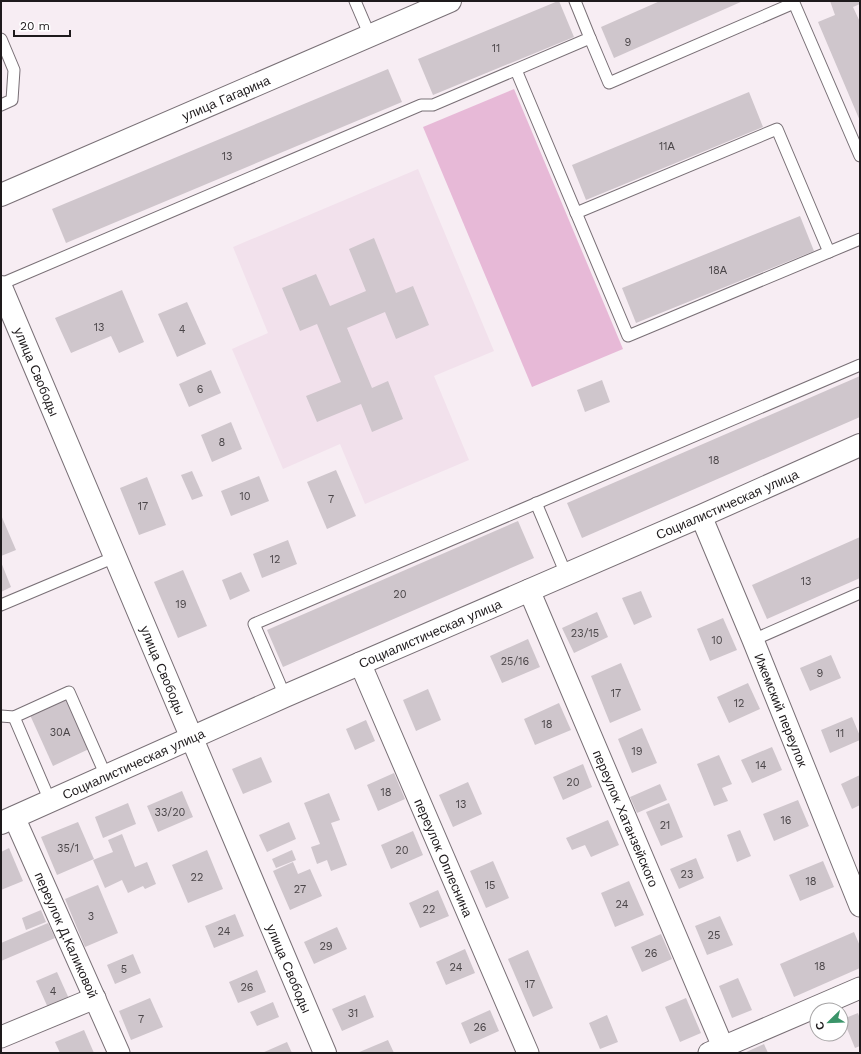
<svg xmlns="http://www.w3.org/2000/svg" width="861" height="1054" font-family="'Work Sans',sans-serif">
<rect width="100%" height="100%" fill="#f7edf3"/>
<polygon fill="#f2e1ec" points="418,169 494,351 434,376 469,460 365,504 340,444 283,469 232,349 268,333 233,247"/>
<polygon fill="#e7b9d7" points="514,89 623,349 532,387 423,127"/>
<g fill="#cfc6cc">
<polygon points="558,1 559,1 574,37 433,95 418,59"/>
<polygon points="660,1 743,1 614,58 601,27"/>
<polygon points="830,1 860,1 860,4 853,7 860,22 860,121 818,22 835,15"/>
<polygon points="388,69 402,102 66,243 52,209"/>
<polygon points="749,92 763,127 586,200 572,165"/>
<polygon points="800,216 814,251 636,323 622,288"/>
<polygon points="374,238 396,293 413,286 429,325 396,339 385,312 347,328 372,388 388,381 403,419 372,432 361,404 317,422 306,396 341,382 317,324 300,331 282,288 316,274 330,306 366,291 349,249"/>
<polygon points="122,290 144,342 119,353 111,336 71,353 55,318"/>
<polygon points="187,302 206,344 177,357 158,314"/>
<polygon points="211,370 221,393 189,407 179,384"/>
<polygon points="860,376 860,417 582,538 567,503"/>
<polygon points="602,380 610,402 585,412 577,390"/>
<polygon points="231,422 242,449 212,462 201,435"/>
<polygon points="336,470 356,516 327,529 307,482"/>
<polygon points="192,471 203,496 192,500 181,475"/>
<polygon points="259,476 269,501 231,516 221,491"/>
<polygon points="147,477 166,525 139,535 120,488"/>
<polygon points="1,515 16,550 1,556"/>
<polygon points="518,521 534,558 283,667 267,630"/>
<polygon points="860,537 860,578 767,619 752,585"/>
<polygon points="288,540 297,564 262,578 253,554"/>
<polygon points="1,562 11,587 1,592"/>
<polygon points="183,570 207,626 178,638 154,582"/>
<polygon points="241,572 250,591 230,600 222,580"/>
<polygon points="641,591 652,617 634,625 622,598"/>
<polygon points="597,612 608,637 574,653 562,628"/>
<polygon points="723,618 737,650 710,661 697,629"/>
<polygon points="528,639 540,667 502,683 490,656"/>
<polygon points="831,655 841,678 810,691 800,668"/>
<polygon points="621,663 641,710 610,723 591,676"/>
<polygon points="748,683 760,709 729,723 717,697"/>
<polygon points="428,689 441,720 416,731 403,700"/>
<polygon points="67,699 89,749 53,766 30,715"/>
<polygon points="559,703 571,730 535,745 524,719"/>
<polygon points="852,717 860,736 860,740 830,753 821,730"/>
<polygon points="366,720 375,741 355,750 346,729"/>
<polygon points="642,728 657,763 632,773 618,739"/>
<polygon points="772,747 782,770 752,783 741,760"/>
<polygon points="719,755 732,784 722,788 728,801 714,806 697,764"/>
<polygon points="261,757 272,782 243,794 232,769"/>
<polygon points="583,764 592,787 563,800 553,777"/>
<polygon points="394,773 405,799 378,811 367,785"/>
<polygon points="860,775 860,805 852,809 841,784"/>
<polygon points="468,782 482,814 453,827 439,795"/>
<polygon points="660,784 667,800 637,813 630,797"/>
<polygon points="182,791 193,817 158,832 147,806"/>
<polygon points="329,793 340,820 331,823 347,865 331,871 327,860 317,864 311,847 320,844 304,803"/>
<polygon points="798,800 809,826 774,841 763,814"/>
<polygon points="128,803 136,824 103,838 95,817"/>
<polygon points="669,803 683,837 661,846 646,812"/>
<polygon points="608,820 619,845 591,857 585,845 572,850 566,838"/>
<polygon points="78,822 94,859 57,875 41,837"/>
<polygon points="289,822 296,839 267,852 259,835"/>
<polygon points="740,830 751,856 737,862 727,835"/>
<polygon points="413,831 423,855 391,869 381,845"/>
<polygon points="122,834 135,867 147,862 156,884 145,889 143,886 128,893 122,880 105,888 93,860 113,852 108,840"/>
<polygon points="9,848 23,881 1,890 1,852"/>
<polygon points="207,850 223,889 188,903 172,865"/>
<polygon points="292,850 296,860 276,868 272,859"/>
<polygon points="696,858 704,878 679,889 670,869"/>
<polygon points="493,861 509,898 486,908 470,871"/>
<polygon points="823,861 834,887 800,901 789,875"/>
<polygon points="293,862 298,874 310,869 322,896 290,910 273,871"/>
<polygon points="629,881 644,915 615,927 601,893"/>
<polygon points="98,885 118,933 85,947 65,899"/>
<polygon points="438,890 449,916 420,928 409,903"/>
<polygon points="41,910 46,922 26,930 22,918"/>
<polygon points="235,914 244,936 214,948 205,926"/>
<polygon points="720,916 733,945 707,955 695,926"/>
<polygon points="48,923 55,938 1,961 1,943"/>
<polygon points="337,927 347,949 314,964 304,942"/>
<polygon points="854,932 860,946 860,968 794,997 780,964"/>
<polygon points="661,934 672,959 642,972 631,947"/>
<polygon points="465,949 475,973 446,985 436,962"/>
<polygon points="528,950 553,1008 533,1017 508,959"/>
<polygon points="133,954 141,973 115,984 107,965"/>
<polygon points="257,970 266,992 238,1003 229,982"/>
<polygon points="57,972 70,1001 49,1010 36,981"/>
<polygon points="738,978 752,1010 732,1018 719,986"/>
<polygon points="365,995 374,1017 342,1031 332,1009"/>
<polygon points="150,998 163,1027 131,1040 119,1011"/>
<polygon points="686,998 701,1033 680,1042 665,1007"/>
<polygon points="273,1002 279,1017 257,1026 250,1012"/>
<polygon points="490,1010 499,1031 470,1044 461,1023"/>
<polygon points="858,1013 860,1019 860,1046 855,1048 843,1019"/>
<polygon points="607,1015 618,1042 600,1049 589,1023"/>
<polygon points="84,1030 94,1053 60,1053 55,1042"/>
<polygon points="388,1040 394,1053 357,1053"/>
<polygon points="287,1042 292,1053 262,1053"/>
<polygon points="764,1044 768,1053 744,1053"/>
</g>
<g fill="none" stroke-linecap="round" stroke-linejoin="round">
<g stroke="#797076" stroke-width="13">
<g id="service">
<polyline points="355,1 370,36"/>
<polyline points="590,38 609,83 794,3 860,156"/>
<polyline points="1,39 14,70 12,100 1,105"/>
<polyline points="516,70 628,336 860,239"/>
<polyline points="576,213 777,129 829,252"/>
<polyline points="1,284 421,105 433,105 590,38 575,1"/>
<polyline points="536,503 566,574"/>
<polyline points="1,605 115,557"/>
<polyline points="753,640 860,593"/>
<polyline points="285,696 254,624 860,365"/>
<polyline points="1,716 14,717 69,692 106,776"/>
<polyline points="14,717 50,801"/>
</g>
</g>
<g stroke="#797076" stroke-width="23">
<g id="minor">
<path id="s1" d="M701,516L753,640L860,906"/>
<path id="s2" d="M529,590L723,1047"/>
<path id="s3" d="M360,663L528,1053"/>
<path id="s4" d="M14,817L119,1053"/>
<polyline points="1,1037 95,998"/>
<polyline points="709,1053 860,988"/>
</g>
</g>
<g stroke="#797076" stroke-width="24">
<g id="tertiary">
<path id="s5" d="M1,287L325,1053"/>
</g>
</g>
<g stroke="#797076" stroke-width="24">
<g id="secondary">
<path id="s6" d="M1,195L450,1"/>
<path id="s7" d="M1,823L285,696L701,516L860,445"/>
</g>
</g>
<use href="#service" stroke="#fff" stroke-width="11"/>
<use href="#minor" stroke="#fff" stroke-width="21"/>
<use href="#tertiary" stroke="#fff" stroke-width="22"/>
<use href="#secondary" stroke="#fff" stroke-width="22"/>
</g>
<g text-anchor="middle" stroke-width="3.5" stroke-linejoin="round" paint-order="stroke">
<g font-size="11" fill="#4a4548">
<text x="628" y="46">9</text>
<text x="496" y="52">11</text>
<text x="667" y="150">11А</text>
<text x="227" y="160">13</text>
<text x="718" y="274">18А</text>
<text x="99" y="331">13</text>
<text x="182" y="333">4</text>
<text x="200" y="393">6</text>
<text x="222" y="446">8</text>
<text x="714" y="464">18</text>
<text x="245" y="500">10</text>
<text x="331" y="503">7</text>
<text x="143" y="510">17</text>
<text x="275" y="563">12</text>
<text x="806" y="585">13</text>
<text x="400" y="598">20</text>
<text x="181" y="608">19</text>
<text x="585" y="637">23/15</text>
<text x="717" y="644">10</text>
<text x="515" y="665">25/16</text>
<text x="820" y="677">9</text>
<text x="616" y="697">17</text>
<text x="739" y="707">12</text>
<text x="547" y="728">18</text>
<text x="60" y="736">30А</text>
<text x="840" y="737">11</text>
<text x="637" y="755">19</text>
<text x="761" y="769">14</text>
<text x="573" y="786">20</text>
<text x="386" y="796">18</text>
<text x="461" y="808">13</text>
<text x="170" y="816">33/20</text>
<text x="786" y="824">16</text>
<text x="665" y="829">21</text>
<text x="68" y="852">35/1</text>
<text x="402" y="854">20</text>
<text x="687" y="878">23</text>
<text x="197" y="881">22</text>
<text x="811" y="885">18</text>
<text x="490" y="889">15</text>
<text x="300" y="893">27</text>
<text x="622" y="908">24</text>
<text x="429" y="913">22</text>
<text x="91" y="920">3</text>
<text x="224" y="935">24</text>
<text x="714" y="939">25</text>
<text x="326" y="950">29</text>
<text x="651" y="957">26</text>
<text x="820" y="970">18</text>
<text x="456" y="971">24</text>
<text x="124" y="973">5</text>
<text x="530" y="988">17</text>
<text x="247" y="991">26</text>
<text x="53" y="995">4</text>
<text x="353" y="1017">31</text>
<text x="141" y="1023">7</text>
<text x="480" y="1031">26</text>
</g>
<g font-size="13" fill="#1e1a1c" stroke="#fff">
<text dy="5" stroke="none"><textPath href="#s6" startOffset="245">улица Гагарина</textPath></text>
<text dy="5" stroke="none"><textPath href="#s5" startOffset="92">улица Свободы</textPath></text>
<text dy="5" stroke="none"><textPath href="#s7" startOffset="793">Социалистическая улица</textPath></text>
<text dy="5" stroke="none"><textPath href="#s7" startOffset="469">Социалистическая улица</textPath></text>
<text dy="5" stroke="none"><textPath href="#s5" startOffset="416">улица Свободы</textPath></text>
<text dy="5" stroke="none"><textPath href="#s1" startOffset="210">Ижемский переулок</textPath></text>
<text dy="5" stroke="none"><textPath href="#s7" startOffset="145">Социалистическая улица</textPath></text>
<text dy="5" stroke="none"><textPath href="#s2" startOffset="248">переулок Хатанзейского</textPath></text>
<text dy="5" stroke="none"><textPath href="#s3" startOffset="212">переулок Оплеснина</textPath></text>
<text dy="5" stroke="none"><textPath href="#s4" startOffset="129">переулок Д.Каликовой</textPath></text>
<text dy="5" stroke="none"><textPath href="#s5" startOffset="740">улица Свободы</textPath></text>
</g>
</g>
<rect width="861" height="1054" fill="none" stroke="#1e1a1c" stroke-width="4"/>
<g transform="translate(829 1022) rotate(247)"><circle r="19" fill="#ffffff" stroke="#a5a3a4"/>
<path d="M0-3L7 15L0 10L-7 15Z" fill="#3a9469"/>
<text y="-6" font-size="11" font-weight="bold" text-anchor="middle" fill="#1e1a1c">С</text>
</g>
<path d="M14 30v6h56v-6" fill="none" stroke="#1e1a1c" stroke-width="2"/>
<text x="20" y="30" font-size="12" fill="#1e1a1c" stroke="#ffffff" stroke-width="3" paint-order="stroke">20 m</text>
</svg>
